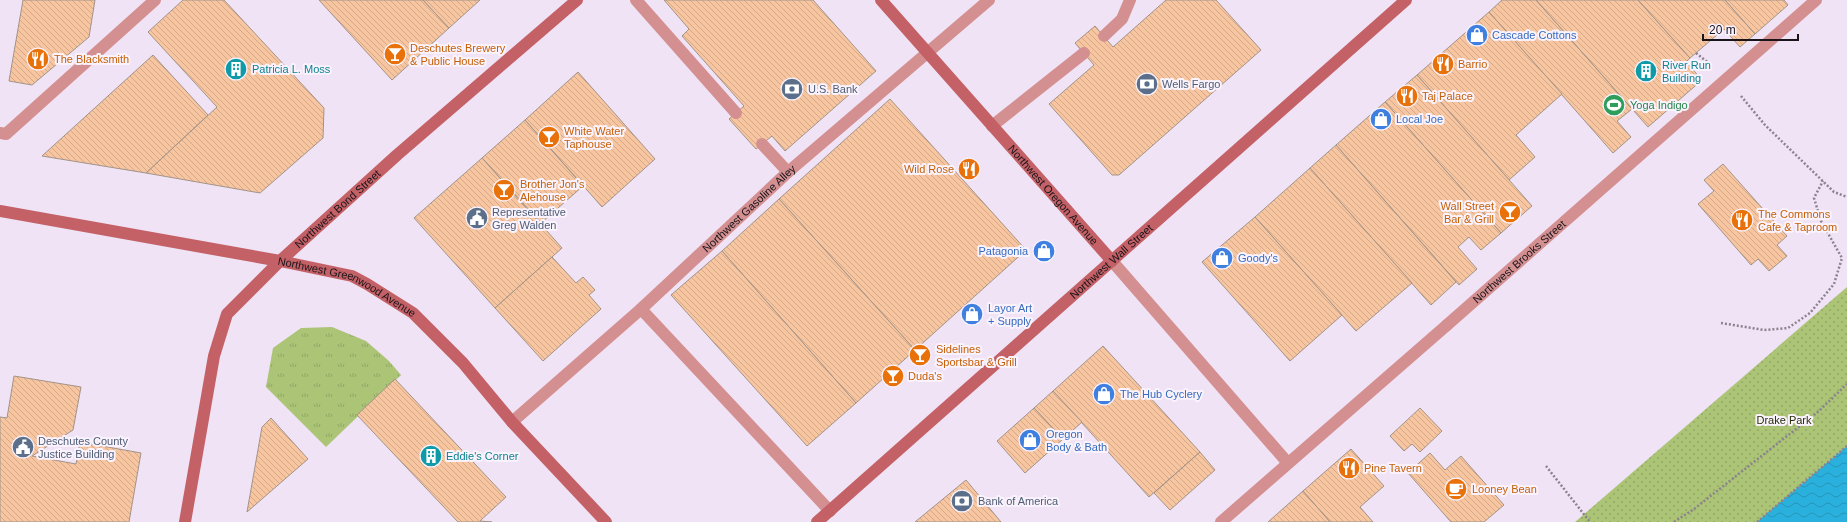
<svg xmlns="http://www.w3.org/2000/svg" width="1847" height="522" font-family="Helvetica,sans-serif">
<defs>
<pattern id="grass-tufts" width="24" height="20" patternUnits="userSpaceOnUse"><rect width="24" height="20" fill="#abc476"/><path d="M3 7l-1-3M5 7V3M7 7l1-3M15 17l-1-3M17 17v-4M19 17l1-3" fill="none" stroke="#92a866"/></pattern>
<pattern id="park-dots" width="8" height="8" patternUnits="userSpaceOnUse"><rect width="8" height="8" fill="#abc476"/><path d="M2 2h.1M6 6h.1" fill="none" stroke="#92a866" stroke-width="1.8" stroke-linecap="round"/></pattern>
<pattern id="water-waves" width="16" height="10" patternUnits="userSpaceOnUse"><rect width="16" height="10" fill="#2ab0dc"/><path d="M0 5q4-4 8 0t8 0" fill="none" stroke="#2596bc"/></pattern>
<pattern id="building-back-hatch" width="6" height="6" patternUnits="userSpaceOnUse"><rect width="6" height="6" fill="#f7c6a1"/><path d="M-1 5l2 2M0 0l6 6M5-1l2 2" fill="none" stroke="#d3a98a"/></pattern>
</defs>
<rect width="100%" height="100%" fill="#f0e3f5"/>
<polygon fill="url(#grass-tufts)" points="332,327 366,341 389,361 401,375 326,447 266,387 273,348 301,328"/>
<polygon fill="url(#park-dots)" points="1847,287 1847,446 1757,522 1575,522"/>
<polygon fill="url(#water-waves)" points="1847,446 1847,522 1757,522 1759,520"/>
<g fill="url(#building-back-hatch)" stroke="#a39387">
<polygon points="23,0 95,0 89,37 32,85 9,81"/>
<polygon points="183,0 224,0 324,108 323,138 260,193 146,173 217,107 148,32"/>
<polygon points="319,0 423,0 449,28 392,80"/>
<polygon points="423,0 480,0 449,28"/>
<polygon points="664,0 813,0 876,71 785,151 772,136 756,149 729,119 744,106 682,36 689,29"/>
<polygon points="1166,0 1216,0 1261,50 1119,175 1112,175 1049,104 1094,65 1075,43 1095,26 1113,47"/>
<polygon points="1502,0 1536,0 1632,109 1617,121 1631,137 1613,153 1489,12"/>
<polygon points="1536,0 1638,0 1690,58 1686,62 1702,80 1648,127"/>
<polygon points="1638,0 1725,0 1755,34 1740,47 1724,29 1690,58"/>
<polygon points="1725,0 1784,0 1788,5 1755,34"/>
<polygon points="1489,12 1562,94 1516,135 1535,157 1509,180 1417,75"/>
<polygon points="153,55 208,115 146,173 42,156"/>
<polygon points="578,72 655,159 602,207 525,120"/>
<polygon points="1417,75 1532,206 1501,233 1385,102"/>
<polygon points="890,99 1026,250 915,350 779,199"/>
<polygon points="1385,102 1501,233 1481,250 1469,237 1458,247 1477,269 1459,285 1336,145"/>
<polygon points="525,120 583,186 541,223 482,158"/>
<polygon points="1336,145 1456,282 1431,305 1310,168"/>
<polygon points="482,158 562,248 495,308 414,218"/>
<polygon points="1723,164 1787,236 1777,245 1787,256 1769,271 1758,259 1751,265 1698,204 1714,191 1704,180"/>
<polygon points="1310,168 1412,283 1356,331 1255,217"/>
<polygon points="779,199 915,350 856,403 722,251"/>
<polygon points="1255,217 1342,315 1290,361 1202,262"/>
<polygon points="722,251 856,403 807,446 671,295"/>
<polygon points="552,257 576,283 583,277 595,290 589,295 601,309 543,361 495,308"/>
<polygon points="1103,346 1200,452 1149,497 1053,391"/>
<polygon points="14,376 81,387 73,430 32,456 76,464 80,442 141,453 129,522 0,522 0,417 7,418"/>
<polygon points="395,379 506,497 480,521 492,522 458,522 357,415"/>
<polygon points="1053,391 1082,422 1063,439 1034,408"/>
<polygon points="1034,408 1063,439 1025,473 997,441"/>
<polygon points="1420,408 1442,431 1420,452 1412,444 1404,451 1390,436"/>
<polygon points="271,418 308,459 247,512 262,427"/>
<polygon points="1351,449 1384,486 1360,507 1373,522 1330,522 1303,491"/>
<polygon points="1200,452 1215,470 1170,510 1154,493"/>
<polygon points="1430,453 1445,470 1461,456 1504,505 1484,522 1451,522 1408,473"/>
<polygon points="966,480 1001,522 915,522"/>
<polygon points="1303,491 1330,522 1268,522"/>
</g>
<g fill="none" stroke-linecap="round" stroke-linejoin="round">
<g stroke="#8b828e" stroke-width="2.5" stroke-dasharray="2 2" stroke-linecap="butt">
<polyline points="1696,53 1710,64"/>
<polyline points="1741,96 1765,125 1834,192 1847,197"/>
<polyline points="1721,323 1764,330 1788,328 1810,313 1834,284 1842,258 1821,221 1814,198 1823,181"/>
<polyline points="1546,466 1590,522"/>
<polyline points="1674,522 1694,509 1819,411 1847,384"/>
<polyline points="1757,522 1847,446"/>
</g>
<g stroke="#d49091" stroke-width="12">
<polyline points="636,0 736,113"/>
<polyline points="1104,36 1122,19 1130,0"/>
<polyline points="992,126 1084,53"/>
<polyline points="0,133 6,134 155,0"/>
<polyline points="762,144 788,172"/>
<polyline points="641,309 830,511"/>
<path id="s1" d="M1447,325L1816,0"/>
<path id="s2" d="M512,422L641,309L788,172L989,0"/>
</g>
<g stroke="#d49091" stroke-width="12">
<polyline points="1112,261 1287,462"/>
<polyline points="1221,522 1447,325"/>
</g>
<g stroke="#c46167" stroke-width="12">
<path id="s3" d="M881,0L1112,261"/>
<path id="s4" d="M0,211L280,261L352,276L367,284L413,313L463,363L512,422L606,522"/>
<path id="s5" d="M185,522L214,356L227,314L280,261L397,155L577,0"/>
<path id="s6" d="M817,522L1406,0"/>
</g>
</g>
<defs>
<g id="shop-disc" transform="scale(1.15)"><circle r="9.5" fill="#3f7fe0" stroke="#faf3fd"/><path d="M-5-2.5h2.3a2.7 3.5 0 0 1 5.4 0H5L5.5 6h-11ZM-1.5-2.5h3a1.5 2.3 0 0 0-3 0Z" fill="#fff"/></g>
<g id="bar-disc" transform="scale(1.15)"><circle r="9.5" fill="#e8710a" stroke="#faf3fd"/><path d="M-6-5H6L.8 .8V4.5H3.5V6h-7V4.5H-.8V.8Z" fill="#fff"/></g>
<g id="restaurant-disc" transform="scale(1.15)"><circle r="9.5" fill="#e8710a" stroke="#faf3fd"/><path d="M-5-6h1v4h1v-4h1v4h1v-4h1v5L-1.5 .5V6h-2V.5L-5-1ZM5-6V6H3V1.5H1.5Q1.5-4 5-6Z" fill="#fff"/></g>
<g id="building-disc" transform="scale(1.15)"><circle r="9.5" fill="#0f9aa8" stroke="#faf3fd"/><path d="M-4-6H4V6H1V3H-1V6H-4ZM-2.5-4.3h1.7v1.8h-1.7ZM.8-4.3h1.7v1.8H.8ZM-2.5-1h1.7V.8h-1.7ZM.8-1h1.7V.8H.8Z" fill="#fff"/></g>
<g id="bank-disc" transform="scale(1.15)"><circle r="9.5" fill="#5c6f8a" stroke="#faf3fd"/><path d="M-6-4H6V4H-6ZM0-2.3a2.3 2.3 0 1 0 0 4.6a2.3 2.3 0 1 0 0-4.6Z" fill="#fff"/></g>
<g id="stadium-disc" transform="scale(1.15)"><circle r="9.5" fill="#2e9e5b" stroke="#faf3fd"/><path d="M0-5a6.5 5 0 1 0 0 10a6.5 5 0 1 0 0-10ZM-3.5-1.8h7v3.6h-7Z" fill="#fff"/></g>
<g id="civic-disc" transform="scale(1.15)"><circle r="9.5" fill="#5c6f8a" stroke="#faf3fd"/><path d="M-.6-6.5H3V-4.5H.6V-3L4-1V1h2V6H-6V1h2V-1L-.6-3ZM-1.2 2.5V6h2.4V2.5Z" fill="#fff"/></g>
<g id="cafe-disc" transform="scale(1.15)"><circle r="9.5" fill="#e8710a" stroke="#faf3fd"/><path d="M-5.5-4.5H6V0H3Q3 3.5 0 3.5H-2.5Q-5.5 3.5-5.5 0ZM3-3.2v2h1.7v-2ZM-6 4.5H4V6H-6Z" fill="#fff"/></g>
</defs>
<g fill-rule="evenodd">
<use href="#shop-disc" x="1477" y="35"/>
<use href="#bar-disc" x="395" y="54"/>
<use href="#restaurant-disc" x="38" y="59"/>
<use href="#restaurant-disc" x="1443" y="64"/>
<use href="#building-disc" x="236" y="69"/>
<use href="#building-disc" x="1646" y="71"/>
<use href="#bank-disc" x="1147" y="84"/>
<use href="#bank-disc" x="792" y="89"/>
<use href="#restaurant-disc" x="1407" y="96"/>
<use href="#stadium-disc" x="1614" y="105"/>
<use href="#shop-disc" x="1381" y="119"/>
<use href="#bar-disc" x="549" y="137"/>
<use href="#restaurant-disc" x="969" y="169"/>
<use href="#bar-disc" x="504" y="190"/>
<use href="#bar-disc" x="1510" y="212"/>
<use href="#civic-disc" x="477" y="218"/>
<use href="#restaurant-disc" x="1742" y="220"/>
<use href="#shop-disc" x="1044" y="251"/>
<use href="#shop-disc" x="1222" y="258"/>
<use href="#shop-disc" x="972" y="314"/>
<use href="#bar-disc" x="920" y="355"/>
<use href="#bar-disc" x="893" y="376"/>
<use href="#shop-disc" x="1104" y="394"/>
<use href="#shop-disc" x="1030" y="440"/>
<use href="#civic-disc" x="23" y="447"/>
<use href="#building-disc" x="431" y="456"/>
<use href="#restaurant-disc" x="1349" y="468"/>
<use href="#cafe-disc" x="1456" y="489"/>
<use href="#bank-disc" x="962" y="501"/>
</g>
<g text-anchor="middle" stroke-width="4" stroke-linejoin="round" paint-order="stroke">
<g font-size="11" fill="#366cbe" stroke="#faf3fd" text-anchor="start">
<text x="1492" y="39">Cascade Cottons</text>
<text x="1396" y="123">Local Joe</text>
<text x="1028" y="255" text-anchor="end">Patagonia</text>
<text x="1238" y="262">Goody's</text>
<text x="988" y="312">Layor Art<tspan x="988" dy="13">+ Supply</tspan></text>
<text x="1120" y="398">The Hub Cyclery</text>
<text x="1046" y="438">Oregon<tspan x="1046" dy="13">Body &amp; Bath</tspan></text>
</g>
<g font-size="11" fill="#c56008" stroke="#faf3fd" text-anchor="start">
<text x="410" y="52">Deschutes Brewery<tspan x="410" dy="13">&amp; Public House</tspan></text>
<text x="54" y="63">The Blacksmith</text>
<text x="1458" y="68">Barrio</text>
<text x="1422" y="100">Taj Palace</text>
<text x="564" y="135">White Water<tspan x="564" dy="13">Taphouse</tspan></text>
<text x="954" y="173" text-anchor="end">Wild Rose</text>
<text x="520" y="188">Brother Jon's<tspan x="520" dy="13">Alehouse</tspan></text>
<text x="1494" y="210" text-anchor="end">Wall Street<tspan x="1494" dy="13">Bar &amp; Grill</tspan></text>
<text x="1758" y="218">The Commons<tspan x="1758" dy="13">Cafe &amp; Taproom</tspan></text>
<text x="936" y="353">Sidelines<tspan x="936" dy="13">Sportsbar &amp; Grill</tspan></text>
<text x="908" y="380">Duda's</text>
<text x="1364" y="472">Pine Tavern</text>
<text x="1472" y="493">Looney Bean</text>
</g>
<g font-size="11" fill="#0d838f" stroke="#faf3fd" text-anchor="start">
<text x="1662" y="69">River Run<tspan x="1662" dy="13">Building</tspan></text>
<text x="252" y="73">Patricia L. Moss</text>
<text x="446" y="460">Eddie's Corner</text>
</g>
<g font-size="11" fill="#4e5e75" stroke="#faf3fd" text-anchor="start">
<text x="1162" y="88">Wells Fargo</text>
<text x="808" y="93">U.S. Bank</text>
<text x="492" y="216">Representative<tspan x="492" dy="13">Greg Walden</tspan></text>
<text x="38" y="445">Deschutes County<tspan x="38" dy="13">Justice Building</tspan></text>
<text x="978" y="505">Bank of America</text>
</g>
<g font-size="11" fill="#27864d" stroke="#faf3fd" text-anchor="start">
<text x="1630" y="109">Yoga Indigo</text>
</g>
<g font-size="11" fill="#18141a" stroke="#faf3fd">
<text dy="4" stroke="none"><textPath href="#s3" startOffset="260">Northwest Oregon Avenue</textPath></text>
<text dy="4" stroke="none"><textPath href="#s5" startOffset="365">Northwest Bond Street</textPath></text>
<text dy="4" stroke="none"><textPath href="#s2" startOffset="319">Northwest Gasoline Alley</textPath></text>
<text dy="4" stroke="none"><textPath href="#s6" startOffset="393">Northwest Wall Street</textPath></text>
<text dy="4" stroke="none"><textPath href="#s1" startOffset="96">Northwest Brooks Street</textPath></text>
<text dy="4" stroke="none"><textPath href="#s4" startOffset="357">Northwest Greenwood Avenue</textPath></text>
</g>
<g font-size="11" fill="#263008" stroke="#faf3fd">
<text x="1784" y="424">Drake Park</text>
</g>
</g>
<path d="M1703 34v6h95v-6" fill="none" stroke="#18141a" stroke-width="2"/>
<text x="1709" y="34" font-size="12" fill="#18141a" stroke="#faf3fd" stroke-width="3" paint-order="stroke">20 m</text>
</svg>
